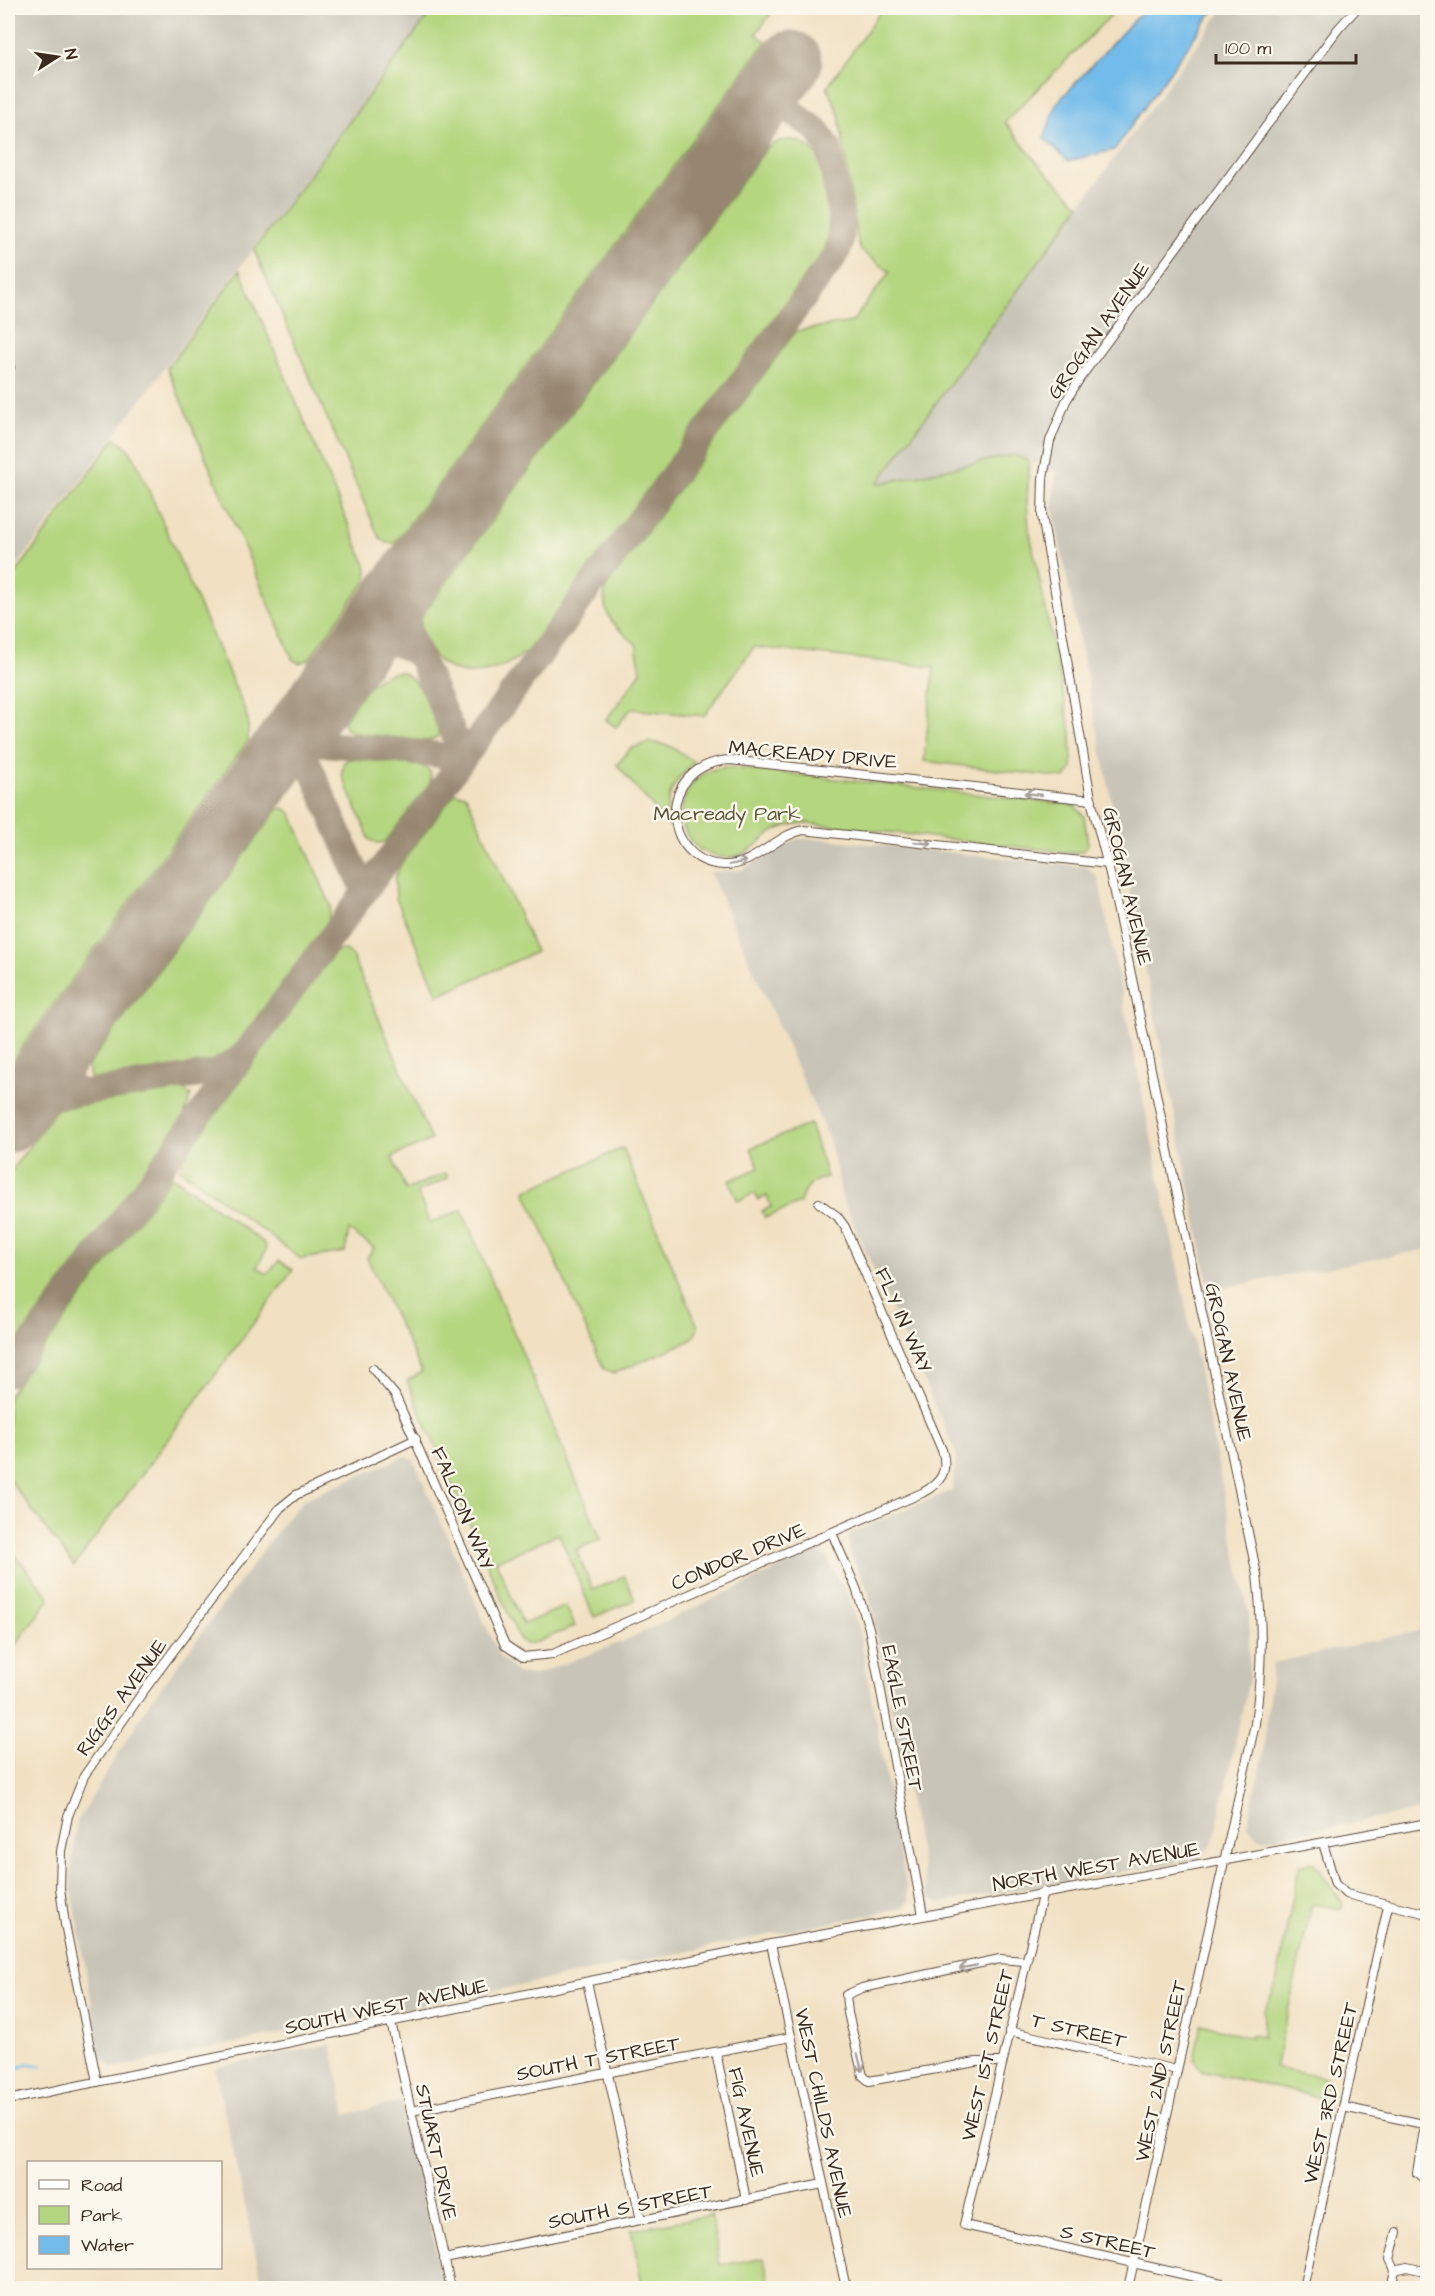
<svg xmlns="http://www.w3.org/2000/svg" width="1435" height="2296" font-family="'Architects Daughter',sans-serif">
<rect width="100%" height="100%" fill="#fbf7ec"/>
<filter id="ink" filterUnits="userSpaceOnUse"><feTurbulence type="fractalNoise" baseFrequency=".0167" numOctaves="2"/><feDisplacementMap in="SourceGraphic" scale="12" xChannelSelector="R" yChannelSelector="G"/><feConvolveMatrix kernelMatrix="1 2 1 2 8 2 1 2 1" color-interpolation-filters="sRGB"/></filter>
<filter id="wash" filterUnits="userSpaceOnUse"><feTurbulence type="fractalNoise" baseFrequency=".008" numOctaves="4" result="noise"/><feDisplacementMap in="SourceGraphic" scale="24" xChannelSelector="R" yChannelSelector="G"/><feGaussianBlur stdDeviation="1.35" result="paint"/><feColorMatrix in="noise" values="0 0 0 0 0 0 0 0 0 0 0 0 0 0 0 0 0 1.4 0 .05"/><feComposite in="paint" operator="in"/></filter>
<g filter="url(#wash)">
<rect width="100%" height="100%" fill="#f1e0c1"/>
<g fill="#c8c4b8">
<polygon points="8,8 433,8 8,578"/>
<polygon points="1224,8 1427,8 1427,1249 1210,1290 1053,509 1056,471 1013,455 877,484"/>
<polygon points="797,839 824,839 1087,867 1098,878 1249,1616 1249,1679 1213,1844 1198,1859 939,1903 928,1896 869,1592 850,1554 848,1534 952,1490 957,1455 843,1200 830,1142 710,872 742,870"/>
<polygon points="406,1456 414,1461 499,1656 517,1673 534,1675 622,1642 818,1550 826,1556 848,1596 858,1626 909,1901 902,1908 112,2068 101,2056 70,1877 77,1822 146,1708 287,1518 305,1499"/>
<polygon points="1427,1629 1427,1809 1260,1840 1247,1825 1262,1762 1273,1663"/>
<polygon points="331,2044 346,2115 402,2101 444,2288 263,2288 215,2068"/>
</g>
<g fill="#b4d67f" stroke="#78804e" stroke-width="1.5">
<polygon points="434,8 775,8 756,34 766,41 395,543 387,543 379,537 254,250"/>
<path d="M883,8H1118L1005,122L1039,165L1080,205L877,484L1013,455L1029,461L1027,502L1029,529L1071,732L1072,768L1065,778L924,761L934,667L754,647L704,716L631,709L616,727L606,720L641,672L636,644C616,627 601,617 605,589L796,331L852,322L890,272L861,251L858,243L839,114L827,87Z"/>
<path d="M792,140C803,142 813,148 818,158C828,180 833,230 824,251L528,650C501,674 453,686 431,651C424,640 420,630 421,617L767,148L779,141Z"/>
<polygon points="240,270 367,568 366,581 308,660 299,663 293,660 167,368"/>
<polygon points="115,438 127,447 135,459 244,708 248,720 248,741 8,1066 8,584"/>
<path d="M401,672C419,679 441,717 438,737L428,741L354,733L346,729L343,722C359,700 371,672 401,672Z"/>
<path d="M650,742L670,746L694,762C674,780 663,798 669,826L617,765L630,749Z"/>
<polygon points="352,758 423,766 431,772 430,783 385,842 377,843 370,840 342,775 343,763"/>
<path d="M727,767L1074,805L1084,816L1088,844L1083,851L1074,853L806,823C794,824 781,826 771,833C755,845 745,859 723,857C666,852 669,771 727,767Z"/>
<polygon points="455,793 466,795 536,952 438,995 396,898 395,878 401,864"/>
<polygon points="284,808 291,813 331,906 328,922 237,1044 212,1063 103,1079 90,1078 88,1066 278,809"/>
<polygon points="342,950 346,950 352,956 431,1140 392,1157 406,1190 446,1173 448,1178 417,1192 430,1223 462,1210 601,1539 576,1550 593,1590 624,1576 635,1600 594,1617 559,1534 496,1561 523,1624 566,1606 575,1626 537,1642 525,1644 519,1638 407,1381 422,1372 367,1258 374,1248 349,1230 345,1252 301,1259 180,1169 184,1157 335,952"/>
<polygon points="182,1089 191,1095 184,1116 8,1355 8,1175 57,1109"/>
<path d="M810,1124L827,1177C813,1180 803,1189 800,1203L765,1218L762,1211L771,1207L767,1196L758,1200L755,1193L738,1201L729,1181L759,1168L751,1148Z"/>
<polygon points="623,1148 698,1327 695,1335 689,1341 615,1373 604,1369 601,1363 525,1191"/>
<polygon points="172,1176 264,1243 266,1250 257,1267 267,1274 279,1261 293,1270 74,1566 8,1478 8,1396"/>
<polygon points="8,1546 50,1598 8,1655"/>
<polygon points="1313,1862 1342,1902 1342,1909 1312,1904 1275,2068 1327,2078 1322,2098 1202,2071 1194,2060 1201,2024 1251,2038 1252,2035 1263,2037 1264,2012 1276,1985 1299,1866"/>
<polygon points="711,2215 720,2265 764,2258 770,2288 643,2288 631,2230"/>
</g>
<polygon fill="#72bbea" stroke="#567284" stroke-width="1.5" points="1145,8 1215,8 1114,150 1068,161 1044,138 1057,103"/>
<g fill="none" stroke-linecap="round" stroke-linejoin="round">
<polyline stroke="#72bbea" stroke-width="3" points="8,2071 28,2064 42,2066"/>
<g stroke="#968570" stroke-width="26">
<polyline points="424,558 408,595 408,630 464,758"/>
<path d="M351,657C374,637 395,639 418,655"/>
<polyline points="321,697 306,730 307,760 365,892"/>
<polyline points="264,775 288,752 314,743 451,756 460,755 471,749"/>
<path d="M73,1033C62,1054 56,1083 84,1093"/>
<polyline points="8,1122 20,1110 41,1099 214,1073 240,1059"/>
<polyline points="8,1374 835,256 840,246 842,227 829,148 817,130 767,94"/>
</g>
<polyline stroke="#968570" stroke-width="63" points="8,1121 791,62"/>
</g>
</g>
<g filter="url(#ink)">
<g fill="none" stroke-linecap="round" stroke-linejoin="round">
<g stroke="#564536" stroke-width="10">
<g id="minor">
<polyline points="8,365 10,367 8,371"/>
<path d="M1092,800L730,760C654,765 661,863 724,865C755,866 774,836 803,830L1108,864"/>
<path d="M373,1369L395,1395L505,1645L523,1657L553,1654L922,1493C941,1483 949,1471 942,1450L845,1227L837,1216L819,1203"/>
<polyline points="832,1533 856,1588 869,1628 923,1915"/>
<polyline points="1323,1843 1335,1884 1346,1894 1428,1914"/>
<polyline points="1043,1892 964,2225 1244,2288"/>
<polyline points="771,1944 846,2288"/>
<polyline points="587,1982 641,2220"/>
<polyline points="391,2022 451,2288"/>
<polyline points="1009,2031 1177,2070"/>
<polyline points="716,2052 746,2200"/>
<polyline points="1002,2062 976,2062 869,2081 863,2076 848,2013 846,1995 862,1988 1000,1959 1025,1961"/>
<polyline points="97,2082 65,1924 60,1888 61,1851 68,1816 84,1776 145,1689 280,1508 296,1495 416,1439"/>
<polyline points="8,2100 771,1944 1428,1823"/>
<polyline points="1343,2107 1428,2125"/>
<polyline points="411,2111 791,2037"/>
<polyline points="1425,2124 1417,2173 1428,2182"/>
<polyline points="444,2259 823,2184"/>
<polyline points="1395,2270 1407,2267 1428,2272"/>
<path d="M1128,2288L1255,1724C1262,1673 1263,1626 1257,1575L1110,874L1092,804L1042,516L1043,478L1050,441L1066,401L1080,378L1338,29L1357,8"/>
<polyline points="1303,2288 1388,1906"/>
<polyline points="1391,2288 1395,2270 1390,2259 1397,2232"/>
</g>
</g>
<use href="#minor" stroke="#fff" stroke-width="8"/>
</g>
<defs><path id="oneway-shaft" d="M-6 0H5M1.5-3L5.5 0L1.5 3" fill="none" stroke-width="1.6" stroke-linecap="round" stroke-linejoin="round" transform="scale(1.5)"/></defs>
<g stroke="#a79f9a">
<use href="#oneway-shaft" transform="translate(1033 794) rotate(-174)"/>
<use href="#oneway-shaft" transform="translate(923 843) rotate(6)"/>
<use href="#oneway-shaft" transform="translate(738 863) rotate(-12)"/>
<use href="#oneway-shaft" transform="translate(968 1967) rotate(169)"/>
<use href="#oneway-shaft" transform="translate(860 2063) rotate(76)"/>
</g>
</g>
<g text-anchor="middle" stroke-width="5" stroke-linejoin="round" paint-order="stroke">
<g font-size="20" fill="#3b2a1e" stroke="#fbf7ec">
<text transform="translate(1098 330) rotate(-55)" y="7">GROGAN AVENUE</text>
<text transform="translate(813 754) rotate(5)" y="7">MACREADY DRIVE</text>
<text transform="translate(1128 886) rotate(77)" y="7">GROGAN AVENUE</text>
<text transform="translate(904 1320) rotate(66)" y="7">FLY IN WAY</text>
<text transform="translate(1229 1362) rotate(78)" y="7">GROGAN AVENUE</text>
<text transform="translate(463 1508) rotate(67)" y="7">FALCON WAY</text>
<text transform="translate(738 1556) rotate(-23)" y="7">CONDOR DRIVE</text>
<text transform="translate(121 1697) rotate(-54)" y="7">RIGGS AVENUE</text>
<text transform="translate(903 1718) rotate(79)" y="7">EAGLE STREET</text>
<text transform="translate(1096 1866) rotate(-10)" y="7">NORTH WEST AVENUE</text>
<text transform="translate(386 2006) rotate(-12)" y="7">SOUTH WEST AVENUE</text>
<text transform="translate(1079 2030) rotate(13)" y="7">T STREET</text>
<text transform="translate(987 2055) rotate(-77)" y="7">WEST 1ST STREET</text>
<text transform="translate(598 2058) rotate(-11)" y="7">SOUTH T STREET</text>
<text transform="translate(1160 2071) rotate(-78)" y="7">WEST 2ND STREET</text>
<text transform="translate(1330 2093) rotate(-77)" y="7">WEST 3RD STREET</text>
<text transform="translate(824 2113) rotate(78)" y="7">WEST CHILDS AVENUE</text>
<text transform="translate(747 2122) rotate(78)" y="7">FIG AVENUE</text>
<text transform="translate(437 2152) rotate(78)" y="7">STUART DRIVE</text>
<text transform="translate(630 2206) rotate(-11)" y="7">SOUTH S STREET</text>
<text transform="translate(1108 2241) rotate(13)" y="7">S STREET</text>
</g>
<g font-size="20" fill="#595536" stroke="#fbf7ec">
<text x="727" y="820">Macready Park</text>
</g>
</g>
<rect width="1435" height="2296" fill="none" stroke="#fbf7ec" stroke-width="30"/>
<rect x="27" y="2161" width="195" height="108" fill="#fbf7ec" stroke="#aea59a" stroke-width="1.5"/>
<rect x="39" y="2180" width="30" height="9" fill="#ffffff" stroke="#aea59a" stroke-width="1.5"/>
<text x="81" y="2191" font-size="18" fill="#3b2a1e">Road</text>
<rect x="39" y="2206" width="30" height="18" fill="#b4d67f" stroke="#aea59a" stroke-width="1.5"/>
<text x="81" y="2221" font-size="18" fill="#3b2a1e">Park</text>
<rect x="39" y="2236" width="30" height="18" fill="#72bbea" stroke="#aea59a" stroke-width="1.5"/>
<text x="81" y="2251" font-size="18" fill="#3b2a1e">Water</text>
<g transform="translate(57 57) rotate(78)" stroke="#fbf7ec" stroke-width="4.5" paint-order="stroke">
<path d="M0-4.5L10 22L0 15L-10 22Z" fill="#3b2a1e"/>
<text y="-9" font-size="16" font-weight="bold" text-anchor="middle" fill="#3b2a1e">N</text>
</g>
<path d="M1216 54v9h140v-9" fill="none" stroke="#3b2a1e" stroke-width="3"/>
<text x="1225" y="54" font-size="18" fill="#3b2a1e" stroke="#fbf7ec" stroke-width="4.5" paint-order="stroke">100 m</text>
</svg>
